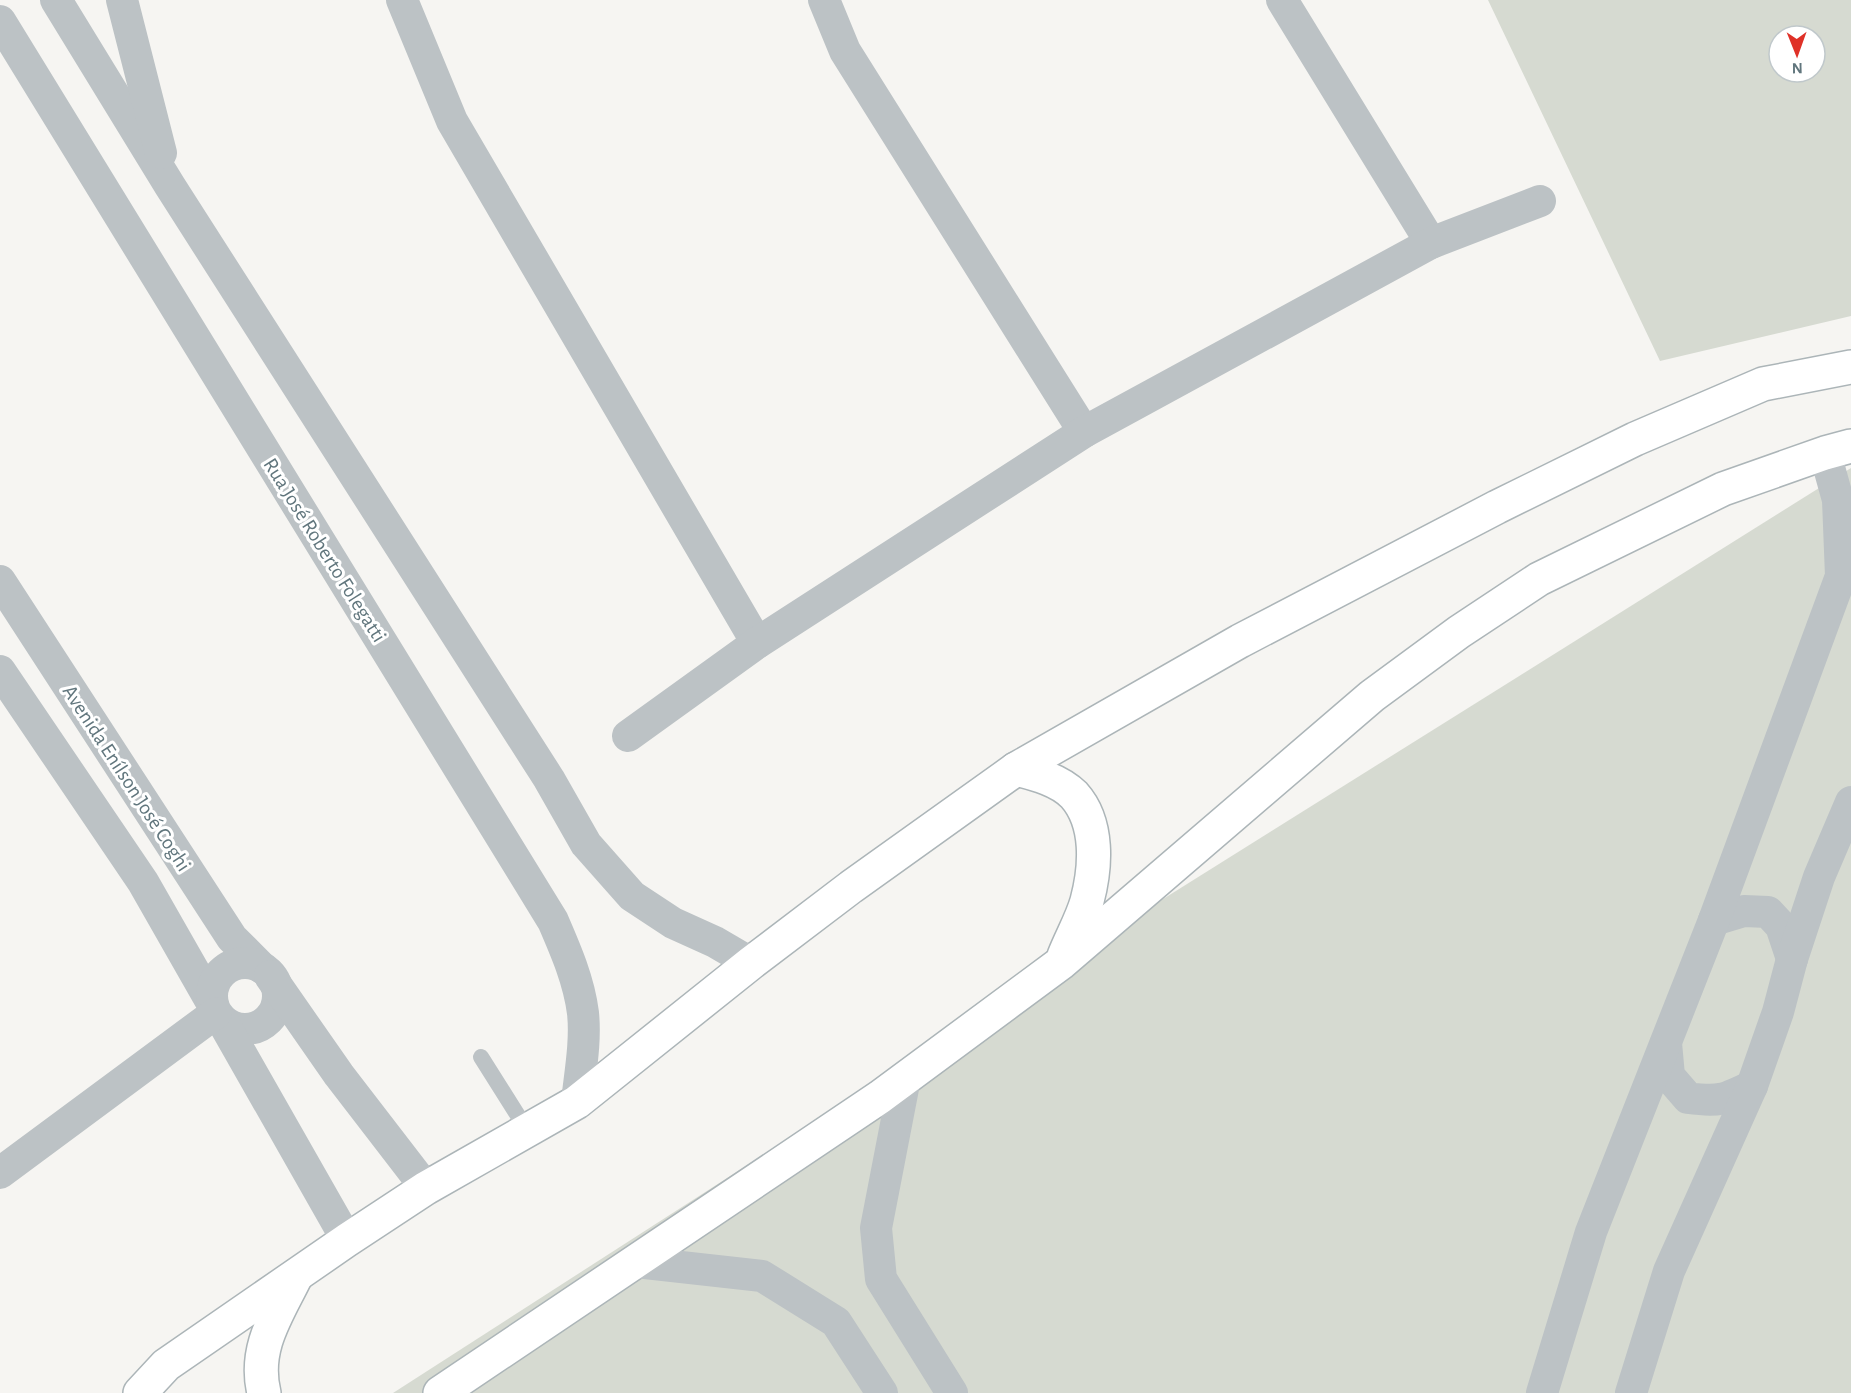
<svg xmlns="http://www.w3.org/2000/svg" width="1851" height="1393" font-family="'Alegreya Sans',sans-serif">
<rect width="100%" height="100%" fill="#f6f5f2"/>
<g fill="#d6dad1" fill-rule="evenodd">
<path d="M1488,0H1851V316L1660,361ZM1779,36H1815V72H1779Z"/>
<polygon points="1851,468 1851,1393 393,1393 1061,963"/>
</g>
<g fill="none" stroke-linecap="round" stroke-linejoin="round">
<g stroke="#acb5b8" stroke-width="36">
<g id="secondary">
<path d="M1016,769C1036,774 1059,780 1074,795C1099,823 1096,867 1087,901C1082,919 1071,938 1064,956"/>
<polyline points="140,1393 166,1365 347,1240 426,1188 577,1102 751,963 851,887 1016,769 1240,641 1497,507 1635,439 1763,384 1851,367"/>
<path d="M264,1393C253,1348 277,1315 296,1276"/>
<polyline points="440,1393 880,1097 1061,963 1372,696 1459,632 1539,579 1723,489 1825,453 1851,446"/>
</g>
</g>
<polyline stroke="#bcc2c5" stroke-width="16" points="481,1057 527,1130"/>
<g stroke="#bcc2c5" stroke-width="32">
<polyline points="56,0 170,186 549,779 586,844 632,896 673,923 715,942 751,963"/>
<polyline points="122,0 161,153"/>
<polyline points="402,0 452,121 757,643"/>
<polyline points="824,0 845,51 1084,432"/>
<polyline points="1282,0 1431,243"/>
<path d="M0,21L553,921C566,951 579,981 583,1013C586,1042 580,1073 577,1102"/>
<polyline points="0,581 232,938 262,968"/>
<polyline points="0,671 143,882 212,1003"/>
<polyline points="628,736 757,643 1084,432 1431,243 1540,201"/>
<polyline points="1714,920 1744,911 1768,912 1781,926 1792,959"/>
<circle cx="245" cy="996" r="33"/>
<polyline points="270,976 339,1075 426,1188"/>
<polyline points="223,1022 347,1240"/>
<path d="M1666,1043L1669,1076L1688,1098C1719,1102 1724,1100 1752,1086"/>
<polyline points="905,1078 876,1228 881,1279 952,1393"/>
<polyline points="0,1173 216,1013"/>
<polyline points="636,1262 762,1276 836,1322 882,1393"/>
<polyline points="1542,1393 1591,1232 1714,920 1841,576 1838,500 1825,453"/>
<polyline points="1631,1393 1669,1271 1752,1086 1778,1012 1792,959 1819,877 1851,802"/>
</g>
<use href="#secondary" stroke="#fff" stroke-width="33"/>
</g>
<g text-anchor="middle" stroke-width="6" stroke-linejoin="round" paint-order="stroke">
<g font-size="21" fill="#61767d" stroke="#fff">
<text transform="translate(325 550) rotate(58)" y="7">Rua José Roberto Folegatti</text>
<text transform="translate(127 778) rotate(57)" y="7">Avenida Enílson José Coghi</text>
</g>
</g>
<g transform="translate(1797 54) rotate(179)"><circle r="28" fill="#ffffff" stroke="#c0c8cb" stroke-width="1.5"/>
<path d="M0-4.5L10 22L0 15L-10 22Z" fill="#df3128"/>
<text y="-9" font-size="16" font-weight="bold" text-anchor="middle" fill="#61767d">N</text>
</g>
</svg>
